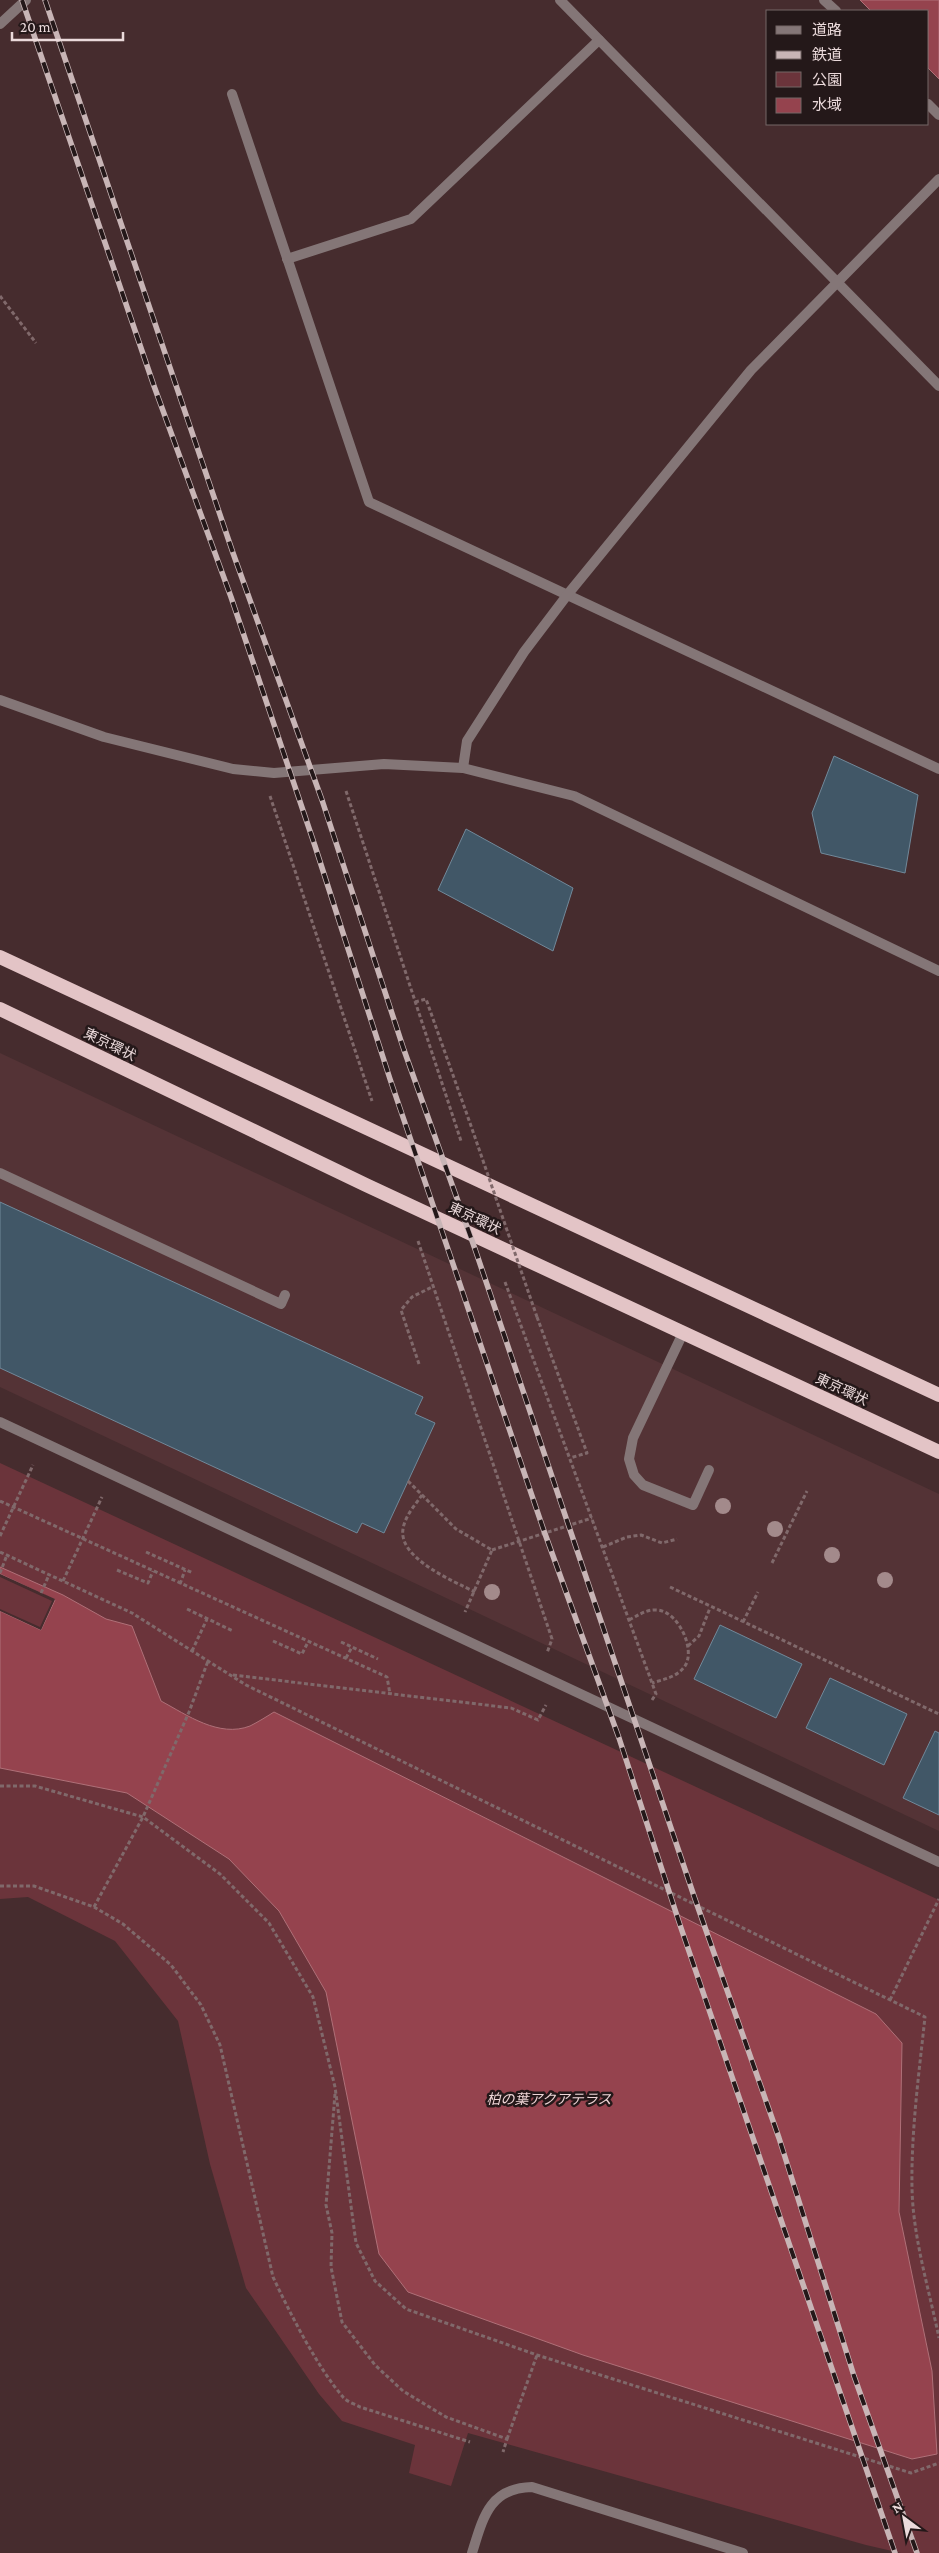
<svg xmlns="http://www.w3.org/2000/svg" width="939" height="2553" font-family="'Crimson Pro','Noto Sans JP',serif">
<rect width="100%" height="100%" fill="#462c2e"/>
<polygon fill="#543336" points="0,1053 939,1494 939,1831 0,1387"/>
<polygon fill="#6b343b" points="0,1463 939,1900 939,2553 901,2553 866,2545 468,2433 451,2486 409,2473 415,2445 342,2421 319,2394 246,2288 210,2164 178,2021 115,1941 28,1897 0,1899"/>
<g fill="#95434e" stroke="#af7078">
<polygon points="860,0 939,0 939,79 928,68 928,11 871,11"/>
<path d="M0,1567L63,1595L106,1619L132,1626L161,1701C187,1715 219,1738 250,1726C258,1722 266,1717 274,1712L876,2014L902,2043L899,2212L932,2371L937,2454L912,2459L583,2355L408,2292L379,2254L326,1992L279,1911L229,1859L127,1793L0,1768V1611L41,1630L55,1600L0,1574Z"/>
</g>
<polygon fill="#462c2e" points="0,1574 55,1599 41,1630 0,1611 0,1609 40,1627 52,1601 0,1577"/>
<g fill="#415767" stroke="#71899a">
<polygon points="834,756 918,795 905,873 821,853 812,813"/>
<polygon points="466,829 573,888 553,951 438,890"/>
<polygon points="0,1202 423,1397 415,1414 435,1423 384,1533 362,1523 357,1533 0,1368"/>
<polygon points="720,1625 802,1664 776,1718 694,1679"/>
<polygon points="830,1678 907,1714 884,1765 806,1728"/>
<polygon points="935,1731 939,1733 939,1815 903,1798"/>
</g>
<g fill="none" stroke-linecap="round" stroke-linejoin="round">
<g stroke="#80696b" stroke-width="3" stroke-dasharray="4 2.5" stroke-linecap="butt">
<polyline points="0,296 36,343"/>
<polyline points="346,791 461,1141"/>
<polyline points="270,796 372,1101"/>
<polyline points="415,1002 426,999 470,1123"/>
<polyline points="418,1241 552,1639 547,1653"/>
<polyline points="505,1282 652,1683 656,1694 652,1700"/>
<polyline points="537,1317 587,1453 570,1458"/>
<polyline points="419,1364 401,1310 412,1297 434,1286"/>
<polyline points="408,1481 456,1529 492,1550 465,1612"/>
<path d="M422,1495C415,1505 405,1516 403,1529C398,1558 453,1581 475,1592"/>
<polyline points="0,1501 387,1677 390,1694"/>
<polyline points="0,1536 33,1465"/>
<polyline points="603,1547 627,1537 641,1535 662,1543 677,1539"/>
<polyline points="492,1550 592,1518"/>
<path d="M0,1552L132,1613L246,1685L925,2017C919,2073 911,2132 912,2188C913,2238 929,2289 939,2338"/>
<polyline points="146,1552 193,1573"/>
<polyline points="772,1563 807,1491"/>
<polyline points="117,1570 148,1583 153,1571"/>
<polyline points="0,1573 7,1555"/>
<polyline points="63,1581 102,1497"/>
<polyline points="180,1584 185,1570"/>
<polyline points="670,1587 939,1714"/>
<polyline points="41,1593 49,1575"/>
<polyline points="187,1609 233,1631"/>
<path d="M629,1620C639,1615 646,1609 658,1610C678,1612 696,1649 685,1666C677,1677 665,1679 652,1683"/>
<polyline points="743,1622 758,1592"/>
<polyline points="273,1641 302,1654 308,1642"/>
<polyline points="341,1642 378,1659"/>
<polyline points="688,1646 699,1636 710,1608"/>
<polyline points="192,1651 207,1619"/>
<polyline points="346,1658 352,1647"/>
<polyline points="233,1675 511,1708 538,1720 546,1705"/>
<polyline points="0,1786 35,1786 143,1817 220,1874 269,1923 313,1997 335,2087 356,2243 375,2281 406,2309 537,2355 911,2473 939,2463"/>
<path d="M0,1886H34L94,1907L123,1924L171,1965L201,2005L220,2045L273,2277C290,2313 317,2367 343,2397C347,2402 355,2404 360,2407L470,2442"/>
<polyline points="94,1907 143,1817 189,1712 208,1661"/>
<polyline points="890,2000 939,1899"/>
<polyline points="335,2094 326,2205 332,2233 331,2267 342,2322 375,2365 403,2391 446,2417 507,2439 503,2452"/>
<polyline points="507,2439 537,2355"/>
</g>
<g stroke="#847677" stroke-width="10">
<polyline points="0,1173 281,1304 285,1295"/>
<polyline points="683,1333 633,1438 629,1459 634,1475 643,1485 693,1505 709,1470"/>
</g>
<g stroke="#847677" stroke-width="10">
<polyline points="560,0 939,386"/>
<polyline points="824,0 836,11"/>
<polyline points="0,24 26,0"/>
<polyline points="232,94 369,502 939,769"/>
<polyline points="928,104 939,115"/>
<polyline points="287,259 411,219 599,40"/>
<polyline points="0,700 104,737 233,769 274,773 384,764 463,768 574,796 939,971"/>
<polyline points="463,768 467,741 524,652 568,594 751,370 939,179"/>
</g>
<g stroke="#847677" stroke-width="10">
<polyline points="0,1422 939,1862"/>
<path d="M472,2553C483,2518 489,2488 532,2487L743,2553"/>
</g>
<g stroke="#e3c4c6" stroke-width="14">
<polyline points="0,957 939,1395"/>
<polyline points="0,1009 366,1185 939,1452"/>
</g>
<g stroke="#c8b5b6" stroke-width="5.5">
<g id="rail">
<polyline points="22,0 154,386 231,597 315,846 390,1079 544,1531 619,1738 680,1925 895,2553"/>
<polyline points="45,0 233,553 322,800 404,1050 475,1249 695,1899 779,2138 854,2376 917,2553"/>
</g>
</g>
<use href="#rail" stroke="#241819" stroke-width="4" stroke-dasharray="11" stroke-linecap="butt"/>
<polyline stroke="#80696b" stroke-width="3" stroke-dasharray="4 2.5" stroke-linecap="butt" points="470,1123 537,1317"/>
</g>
<g fill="#a38a8b">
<circle cx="723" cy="1506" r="8"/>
<circle cx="775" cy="1529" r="8"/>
<circle cx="832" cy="1555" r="8"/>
<circle cx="885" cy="1580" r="8"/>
<circle cx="492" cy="1592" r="8"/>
</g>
<g text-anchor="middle" stroke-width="5" stroke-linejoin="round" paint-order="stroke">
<g font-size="14" fill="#ebdadb" stroke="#241819">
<text transform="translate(110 1044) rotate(26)" y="5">東京環状</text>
<text transform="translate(475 1218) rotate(25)" y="5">東京環状</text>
<text transform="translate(842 1389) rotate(25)" y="5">東京環状</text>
</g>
<g font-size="14" font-style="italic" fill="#efd6d7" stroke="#241819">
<text x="549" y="2104">柏の葉アクアテラス</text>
</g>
</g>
<rect x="766" y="10" width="162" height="115" fill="#241819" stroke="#746667"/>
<rect x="776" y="26" width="25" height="8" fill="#847677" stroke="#746667"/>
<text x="812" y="35" font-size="15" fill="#ebdadb">道路</text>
<rect x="776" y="51" width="25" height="8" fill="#c8b5b6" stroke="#746667"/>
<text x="812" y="60" font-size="15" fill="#ebdadb">鉄道</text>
<rect x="776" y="72" width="25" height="15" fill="#6b343b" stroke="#746667"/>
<text x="812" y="85" font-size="15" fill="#ebdadb">公園</text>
<rect x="776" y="98" width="25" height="15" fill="#95434e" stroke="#746667"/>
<text x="812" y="110" font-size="15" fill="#ebdadb">水域</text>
<g transform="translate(904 2518) rotate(328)" stroke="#241819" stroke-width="4" paint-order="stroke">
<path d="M0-4L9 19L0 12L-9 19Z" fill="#ebdadb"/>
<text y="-8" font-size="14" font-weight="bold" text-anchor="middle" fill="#ebdadb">N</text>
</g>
<path d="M12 32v8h111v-8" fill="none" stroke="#ebdadb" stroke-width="2.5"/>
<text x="20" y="32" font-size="15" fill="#ebdadb" stroke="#241819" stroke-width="4" paint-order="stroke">20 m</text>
</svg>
